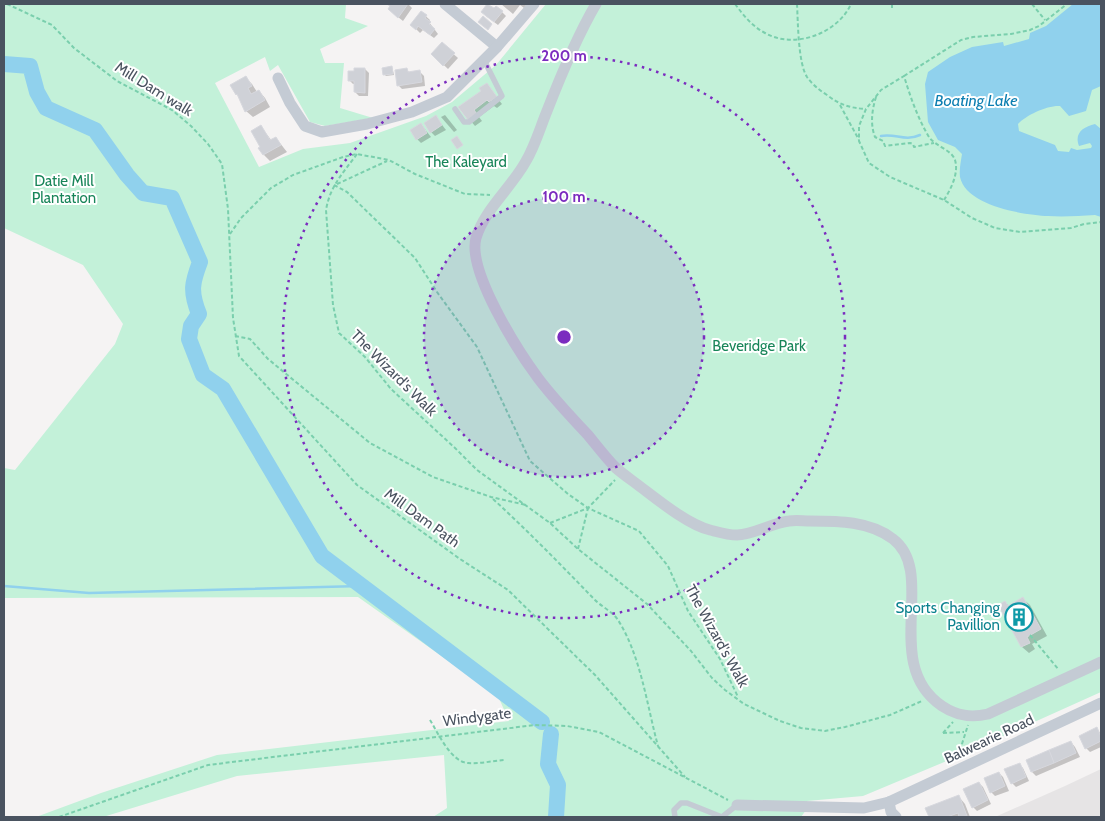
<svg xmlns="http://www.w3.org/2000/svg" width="1105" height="821" font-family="Cabin,sans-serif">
<rect width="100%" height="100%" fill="#f5f3f3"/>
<polygon fill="#e6e4e5" points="1101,769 1101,817 995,817 1065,786"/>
<polygon fill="#c3f1d9" points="4,4 346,4 345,18 368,26 320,49 325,63 344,63 340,108 373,118 325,126 310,122 278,65 270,71 265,57 215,83 259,167 303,149 350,143 426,116 452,102 496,65 546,4 1101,4 1101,692 961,755 863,796 807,801 806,810 801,817 433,817 447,808 444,755 237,776 103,817 36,817 101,793 217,755 509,721 498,696 358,597 4,598 4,468 15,470 115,344 123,324 83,265 4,228"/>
<path fill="#90d1ed" d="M1073,4H1101V86L1092,90L1086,111L1069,116L1060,106C1048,105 1026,115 1018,124L1019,131L1055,145L1058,151L1069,152L1071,148L1077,150L1091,148L1092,146L1090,143L1079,146C1074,133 1083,127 1095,124L1101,129V217L1095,215C1079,216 1063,217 1048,216C1024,215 966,206 960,177C959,169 961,161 962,154L955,147L938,140L928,122L925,84L928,72L950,57L972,47L1003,42L1004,46L1029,39L1030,33L1046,26Z"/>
<g fill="#0003">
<polygon points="389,4 408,4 412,8 403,21 393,13 392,7"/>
<polygon points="501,4 527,4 524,8 520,5 513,14"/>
<polygon points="494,10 502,12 506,16 498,25 486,16"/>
<polygon points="421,12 430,20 429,22 438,34 434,38 423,30 420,33 416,29"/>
<polygon points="442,44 458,58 448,69 432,54"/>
<polygon points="392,67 394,75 386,76 384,74"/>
<polygon points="365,69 369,73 368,96 359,96 355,92 355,84 353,84 349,80"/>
<polygon points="407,70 410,73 420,72 424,76 425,86 402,89 398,85"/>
<polygon points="245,77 252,84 257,92 259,91 265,98 270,107 253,117 246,111 240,98 237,94"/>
<polygon points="487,85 502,104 497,108 494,106 479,117 482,121 475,126 469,119"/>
<polygon points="445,115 457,130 454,132 441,117"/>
<polygon points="436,117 446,130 435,136 431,132"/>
<polygon points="421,124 431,137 421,143 417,139"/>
<polygon points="261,127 272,141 276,138 287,152 270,161 264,155 262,147"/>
<polygon points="1023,599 1030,605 1047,636 1032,644 1035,649 1029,653 1022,647 999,606 1005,602 1009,606"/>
<polygon points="1097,729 1101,734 1101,747 1090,752 1086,748"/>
<polygon points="1071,742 1075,747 1080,757 1036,776 1032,772 1028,761"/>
<polygon points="1019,764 1023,768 1029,781 1016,787 1012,783"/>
<polygon points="999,773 1003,777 1009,791 995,796 991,792"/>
<polygon points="979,783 983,787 991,804 977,811 973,807"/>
<polygon points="959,797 965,804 970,817 930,817 927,809"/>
</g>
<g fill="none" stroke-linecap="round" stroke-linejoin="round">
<g stroke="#90d1ed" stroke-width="2.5">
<path d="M881,136C896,133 904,142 920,135"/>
<polyline points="4,586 89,593 361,586"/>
</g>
<g stroke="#90d1ed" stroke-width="16">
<path d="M4,64L30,66L37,92L46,108L95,130L127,175L143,193L172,198L200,262C192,283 190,291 199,314L191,326L189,339L203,375L223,389L322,556L542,722"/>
<polyline points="551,734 548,764 558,785 556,817"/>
</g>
</g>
<g fill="#cfd1d7" stroke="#d7d8de">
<polygon points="387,4 408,4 398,18 388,9 390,6"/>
<polygon points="487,4 494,8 496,6 503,11 494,22 481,12"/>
<polygon points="421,11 427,15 425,18 431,22 429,24 435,29 430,35 418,26 416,30 410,25"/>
<polygon points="483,16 492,24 488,30 478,22"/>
<polygon points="442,42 455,53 443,66 431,54"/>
<polygon points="392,66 393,74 383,75 382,68"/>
<polygon points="354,68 365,68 365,93 354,92 354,81 348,81 348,71 354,71"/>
<polygon points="407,68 408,72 420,70 422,82 397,86 395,70"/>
<polygon points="246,76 252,86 248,88 251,94 259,90 265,100 245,112 237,94 236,95 230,85"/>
<polygon points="487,83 497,97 489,102 487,100 474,110 477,114 468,120 458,107 481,91 479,88"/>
<polygon points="436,115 442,125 430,133 424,123"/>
<polygon points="421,123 427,133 416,140 410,130"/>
<polygon points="261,125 270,140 276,137 281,145 263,155 258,148 260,147 251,131"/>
<polygon points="457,136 463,145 457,149 451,140"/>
<polygon points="1023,597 1041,629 1027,637 1030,643 1021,647 998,605 1005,601 1008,606"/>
<polygon points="1097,727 1101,737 1101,741 1085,749 1079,736"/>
<polygon points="1071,741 1076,753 1054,763 1049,750"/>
<polygon points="1049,750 1054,763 1031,772 1026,760"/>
<polygon points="1020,763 1026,777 1011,784 1004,769"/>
<polygon points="999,772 1005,786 990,793 984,778"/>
<polygon points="979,782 988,800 972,808 963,789"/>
<polygon points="959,795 967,816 959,817 958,813 947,817 929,817 925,808"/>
</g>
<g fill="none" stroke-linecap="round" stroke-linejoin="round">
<g stroke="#7acfad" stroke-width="2" stroke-dasharray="4 2.5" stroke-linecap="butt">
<polyline points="7,4 52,25 74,48 117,81 172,110 191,126 208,144 222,164 228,209 233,318 239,356 357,485 460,559 508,590 595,675 685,777"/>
<path d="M735,4C744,16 752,26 765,33C795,50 838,33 851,4"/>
<path d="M797,4C798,22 798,63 807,77C812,84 819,90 827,95C840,105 850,108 866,109"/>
<polyline points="892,4 892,10"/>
<polyline points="1032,4 1045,20"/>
<polyline points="904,76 961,40 973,37 1011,34 1030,30 1039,26 1067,4"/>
<path d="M876,97C872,110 870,124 875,137L883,141L885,146L910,143L913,144L914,147L934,143"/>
<polyline points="840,105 859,140"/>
<path d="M357,154C343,173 330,186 326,210L333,305L339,333L365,357L391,389L455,448L477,470L550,523L578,549L647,604L691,651L712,678L725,690L744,704L780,721L801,728L825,731L845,727L890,715L922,701"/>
<polyline points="337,184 387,161"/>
<polyline points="334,185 347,192 415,258 437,292 477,347 530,461 568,494 588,508 639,531 668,566 688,611 720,659 738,697"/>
<path d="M944,200C951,189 959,173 955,160C952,150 935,146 929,137C918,119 910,96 904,76L881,90L866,109L859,126V141L869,163L890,177L944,200L972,218L995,228L1020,232L1071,228L1084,224L1101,222"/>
<polyline points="230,234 241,218 271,188 293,175 343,157 357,154 389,160 415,174 465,194 490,195"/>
<polyline points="235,336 250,339 268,359 370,443 433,477 491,497 526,505"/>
<path d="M493,499C528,531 562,566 595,600C602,607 613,612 618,620C641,656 647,706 658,746"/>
<polyline points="550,523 588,508 615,480"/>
<polyline points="578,549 588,508"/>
<polyline points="1030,635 1059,670"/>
<path d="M430,720C438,733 451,762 468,763C479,764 492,761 504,760"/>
<polyline points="943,733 953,722"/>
<polyline points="943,733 964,732"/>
<polyline points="962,757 961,747 968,725"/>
<polyline points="59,817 208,765 535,725 567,726 599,732 728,800"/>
</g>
<g stroke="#c4cbd4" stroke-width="5.5">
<polyline points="455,109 464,122 469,122 502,96 484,60"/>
<polyline points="675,817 674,810 681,803 687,803 722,817"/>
<polyline points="722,817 737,805"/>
</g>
<g stroke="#c4cbd4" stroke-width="11">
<polyline points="445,4 497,47"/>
<path d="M596,4C576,38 561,75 547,111C540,128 535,146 526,161C512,187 484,210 476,238C467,271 518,351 538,378C553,398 571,417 588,435C597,446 606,458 616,468C624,475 633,481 642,488C659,501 689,525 710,530C718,532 728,535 737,535C753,535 772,523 789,521C796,520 803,521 810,521C838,521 870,521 893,539C938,573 880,664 942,706C957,716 971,718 988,714L1101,662"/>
<polyline points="278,78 290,103 305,126 322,132 367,124 412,112 447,97 497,47 534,4"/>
<polyline points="889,802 891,812 896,817"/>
<polyline points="737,805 864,808 889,802 1101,703"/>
</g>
</g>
<circle cx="564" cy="337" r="140" fill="#7b2cbf" fill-opacity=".12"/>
<g fill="none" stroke="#7b2cbf" stroke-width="2.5" stroke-dasharray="2.5 5">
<circle cx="564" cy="337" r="140"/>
<circle cx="564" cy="337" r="281"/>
</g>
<defs>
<g id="building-ring" transform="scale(1.4375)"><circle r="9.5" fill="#fff" stroke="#0f9aa8" stroke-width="1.5"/><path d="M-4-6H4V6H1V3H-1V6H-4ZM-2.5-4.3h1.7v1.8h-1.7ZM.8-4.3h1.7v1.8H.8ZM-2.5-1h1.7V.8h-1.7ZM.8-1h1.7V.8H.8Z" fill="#0f9aa8"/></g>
</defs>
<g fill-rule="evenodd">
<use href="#building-ring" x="1019" y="617"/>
</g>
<g text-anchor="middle" stroke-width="4" stroke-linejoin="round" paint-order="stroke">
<g font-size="15" fill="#4a5360" stroke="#fff">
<text transform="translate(154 89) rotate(32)" y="5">Mill Dam walk</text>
<text transform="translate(394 373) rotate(45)" y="5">The Wizard's Walk</text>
<text transform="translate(422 518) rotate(36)" y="5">Mill Dam Path</text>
<text transform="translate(717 636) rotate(61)" y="5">The Wizard's Walk</text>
<text transform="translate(477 717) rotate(-7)" y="5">Windygate</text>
<text transform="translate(989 739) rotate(-25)" y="5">Balwearie Road</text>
</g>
<g font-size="15" fill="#188559" stroke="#fff">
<text x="466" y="167">The Kaleyard</text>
<text x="64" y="186">Datie Mill<tspan x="64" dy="17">Plantation</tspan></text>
<text x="759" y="351">Beveridge Park</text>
</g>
<g font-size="15" fill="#0d838f" stroke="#fff" text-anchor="end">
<text x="1000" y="613">Sports Changing<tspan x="1000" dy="17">Pavillion</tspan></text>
</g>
<g font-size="16" font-style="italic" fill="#0c7eb1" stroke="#fff">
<text x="976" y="106">Boating Lake</text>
</g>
</g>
<circle cx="564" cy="337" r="8" fill="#7b2cbf" stroke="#fff" stroke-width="2.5"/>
<g font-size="15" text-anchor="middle" font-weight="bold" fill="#7b2cbf" stroke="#fff" stroke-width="4" stroke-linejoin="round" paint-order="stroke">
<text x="564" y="61">200 m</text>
<text x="564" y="202">100 m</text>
</g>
<rect width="1105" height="821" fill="none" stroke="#4a5360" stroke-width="10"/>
</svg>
